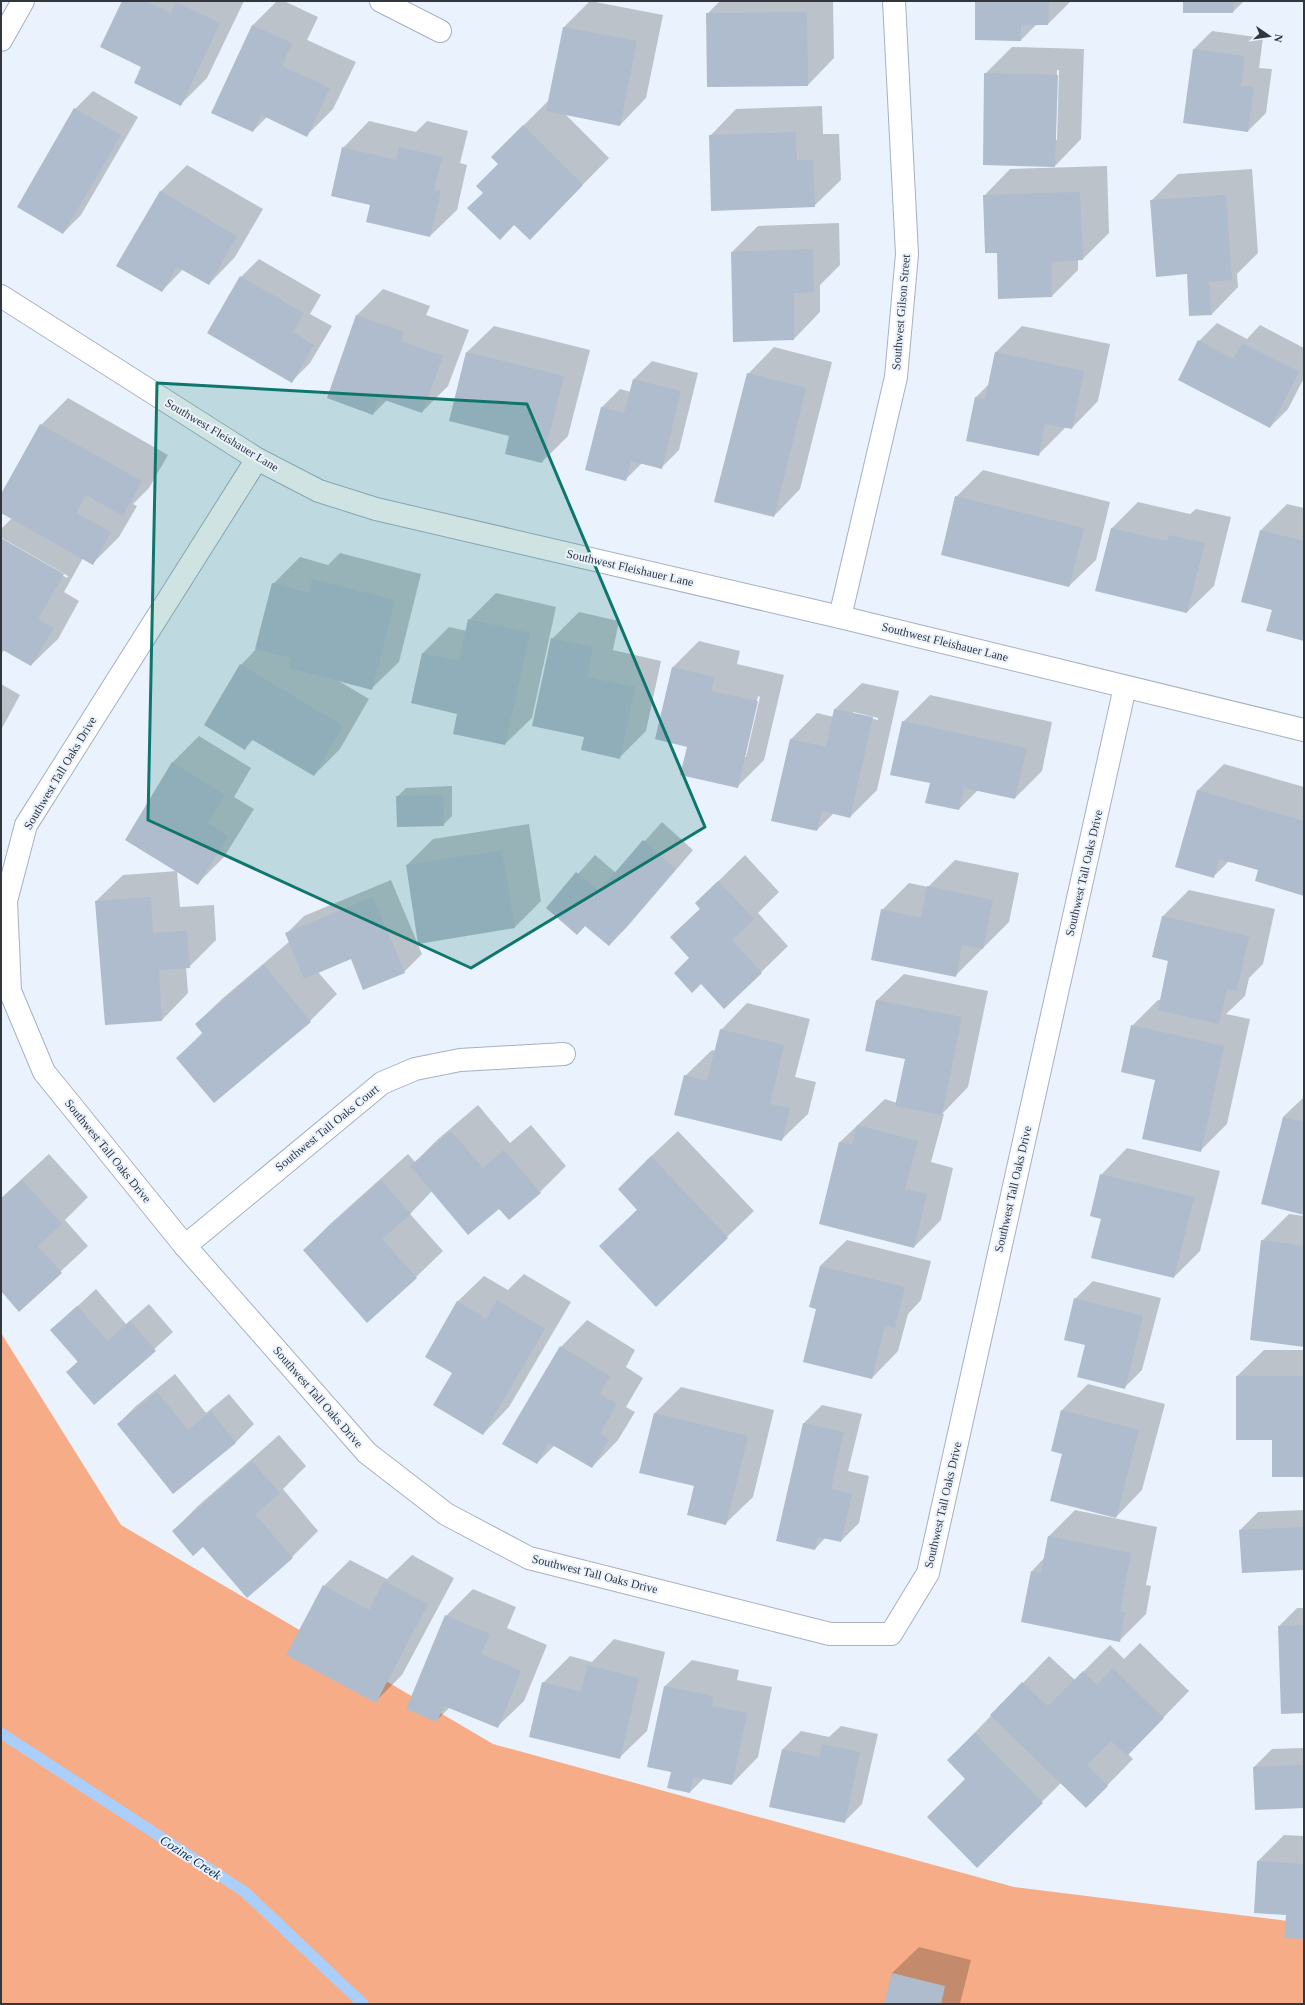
<svg xmlns="http://www.w3.org/2000/svg" width="1305" height="2005" font-family="Georgia,serif">
<rect width="100%" height="100%" fill="#eaf3fd"/>
<polygon fill="#f6ad87" points="1,1333 121,1525 493,1744 1014,1887 1304,1923 1304,2004 1,2004"/>
<g fill="#0003" fill-rule="evenodd">
<polygon points="123,1 244,1 207,78 181,104 143,67"/>
<polygon points="277,1 284,1 318,17 307,40 356,62 333,109 307,135 267,117 253,131 253,25"/>
<polygon points="590,1 663,15 646,98 620,125 564,113 609,158 556,212 484,193 499,164 492,157 549,100 564,27"/>
<polygon points="720,1 833,1 834,58 808,85 707,14"/>
<polygon points="976,1 1071,1 1048,24 1037,24 1021,40 976,39"/>
<polygon points="1184,1 1244,1 1233,12"/>
<polygon points="1212,31 1263,38 1259,68 1272,69 1266,113 1248,131 1194,49"/>
<path d="M1012,47L1084,49L1081,139L1055,166L985,74ZM1057,70H1059L1057,140H1055Z"/>
<polygon points="93,91 138,117 81,215 63,233 75,109"/>
<polygon points="822,106 823,134 839,134 841,180 814,206 710,136 736,109"/>
<polygon points="369,121 416,132 427,121 468,131 460,163 467,165 457,210 430,236 371,204 343,148"/>
<polygon points="187,165 263,209 235,257 209,284 183,269 162,291 118,265 161,191"/>
<polygon points="1107,166 1109,233 1083,259 1078,260 1078,270 1052,296 998,252 984,196 1010,169"/>
<polygon points="1252,169 1258,253 1237,274 1238,287 1212,314 1152,200 1178,174"/>
<polygon points="839,223 840,265 820,285 820,312 794,339 732,252 758,226"/>
<polygon points="259,259 321,295 310,314 332,326 310,363 292,381 241,277"/>
<polygon points="383,289 430,306 426,315 469,330 448,386 422,412 387,400 373,414 328,398 357,315"/>
<polygon points="1217,323 1247,339 1260,325 1304,348 1304,378 1288,409 1270,427 1199,341"/>
<polygon points="494,326 590,350 568,436 542,462 467,352"/>
<polygon points="1022,326 1110,344 1098,401 1072,428 1066,427 1039,454 967,440 976,397 989,384 995,353"/>
<polygon points="774,347 832,362 800,489 774,516 748,374"/>
<polygon points="652,361 698,373 679,450 661,468 642,463 626,479 586,469 602,407 620,389 631,392 634,379"/>
<path d="M68,398L168,455L149,488L133,504L137,506L119,537L93,563L83,558L64,592L79,601L58,639L31,665L4,650L1,655V529L12,518L1,512V496L41,425ZM2,538L68,576L67,578L2,540Z"/>
<polygon points="983,470 1110,502 1096,560 1069,586 956,497"/>
<polygon points="1138,502 1190,514 1196,509 1231,517 1214,586 1187,612 1097,590 1112,528"/>
<polygon points="1287,504 1304,508 1304,640 1273,609 1242,601 1261,530"/>
<polygon points="340,553 421,574 399,662 372,688 337,680 369,699 340,749 314,775 254,739 245,748 241,665 257,648 273,584 300,557 328,565"/>
<polygon points="496,593 556,607 532,718 505,744 458,713 423,653 449,627 467,631 469,620"/>
<polygon points="579,612 619,621 613,650 661,661 646,731 620,757 585,736 552,639"/>
<path d="M699,641L740,651L737,664L784,675L764,760L737,787L688,746L673,667ZM758,696L760,697L746,757H744Z"/>
<path d="M862,683L899,691L877,790L850,817L834,813L817,830L790,740L817,713L834,717L835,709ZM853,712L878,718V720L853,714Z"/>
<polygon points="1,684 20,695 1,730"/>
<polygon points="930,695 1052,722 1042,771 1015,798 978,790 959,809 931,782 903,722"/>
<polygon points="199,736 251,768 234,797 254,809 224,857 198,883 177,871 180,907 214,905 216,940 189,967 186,967 188,993 162,1020 96,901 123,875 177,871 173,762"/>
<polygon points="1224,764 1304,787 1304,895 1259,870 1229,861 1213,877 1176,866 1198,790"/>
<polygon points="452,786 452,816 443,825 397,797 406,788"/>
<polygon points="662,822 693,850 627,927 609,945 586,925 577,934 547,908 595,855 616,873"/>
<polygon points="529,824 541,901 515,927 407,865 433,839"/>
<polygon points="745,855 779,892 758,913 788,946 724,1008 690,958 671,937 701,908 696,903"/>
<polygon points="955,860 1019,873 1009,922 955,976 882,910 909,883 928,887"/>
<polygon points="391,880 422,954 404,972 351,958 318,972 337,994 310,1021 214,1102 177,1058 203,1032 196,1024 223,998 290,941 286,934 304,916"/>
<polygon points="1189,890 1275,909 1263,964 1249,978 1245,996 1226,1014 1250,1019 1227,1124 1200,1151 1156,1079 1132,1026 1158,1000 1161,1000 1169,960 1163,916"/>
<polygon points="904,974 988,991 968,1087 942,1114 944,1114 931,1162 953,1168 941,1220 914,1247 820,1223 840,1142 885,1099 897,1103 906,1058 877,1000"/>
<polygon points="747,1003 810,1019 795,1077 816,1082 808,1114 781,1140 685,1076 712,1050 716,1051 721,1030"/>
<polygon points="1304,1097 1304,1214 1283,1117"/>
<polygon points="478,1105 510,1143 531,1125 566,1166 540,1192 499,1208 432,1191 410,1214 443,1251 416,1277 304,1250 330,1224 408,1154 415,1162 437,1140"/>
<polygon points="678,1131 754,1211 656,1305 600,1246 638,1209 645,1162"/>
<polygon points="1127,1148 1220,1171 1200,1251 1174,1277 1101,1175"/>
<polygon points="49,1154 88,1197 65,1220 88,1246 19,1310 1,1290 1,1198"/>
<polygon points="1289,1214 1304,1216 1304,1346 1262,1241"/>
<polygon points="847,1240 931,1261 921,1300 908,1314 898,1351 872,1378 817,1308 820,1266"/>
<polygon points="524,1274 571,1302 509,1407 483,1434 454,1372 457,1302 484,1276 508,1290"/>
<polygon points="1093,1281 1161,1298 1142,1370 1124,1388 1086,1344 1075,1299"/>
<polygon points="96,1289 126,1324 149,1304 173,1332 94,1404 67,1372 78,1361 52,1330"/>
<polygon points="587,1320 635,1350 626,1367 643,1378 626,1407 635,1412 618,1440 592,1467 555,1445 537,1463 561,1347"/>
<polygon points="1264,1350 1304,1350 1304,1476 1273,1439 1237,1376"/>
<polygon points="175,1374 206,1413 229,1394 254,1424 236,1442 173,1493 118,1424 136,1406"/>
<polygon points="1088,1384 1165,1404 1142,1490 1116,1517 1063,1453 1061,1411"/>
<polygon points="681,1387 774,1410 753,1497 726,1523 695,1485 655,1413"/>
<polygon points="822,1405 862,1414 848,1471 869,1476 859,1523 841,1541 826,1537 815,1549 804,1423"/>
<polygon points="279,1435 306,1466 283,1489 318,1531 292,1557 203,1546 173,1531 199,1505"/>
<polygon points="1075,1510 1157,1527 1146,1585 1151,1586 1146,1614 1119,1641 1032,1571 1044,1558 1048,1537"/>
<polygon points="1304,1510 1304,1569 1240,1530 1258,1512"/>
<polygon points="412,1555 454,1578 402,1675 375,1702 324,1586 350,1560 387,1579"/>
<polygon points="473,1589 516,1607 507,1628 547,1645 524,1701 497,1727 450,1707 436,1721 446,1616"/>
<polygon points="1297,1608 1304,1608 1304,1712 1279,1626"/>
<polygon points="614,1639 665,1652 647,1731 620,1757 543,1683 570,1656 592,1662"/>
<polygon points="1140,1643 1189,1691 1128,1754 1133,1759 1086,1807 1061,1783 977,1866 966,1779 948,1760 1049,1656 1075,1680 1110,1645 1124,1659"/>
<polygon points="692,1660 739,1670 737,1680 772,1687 758,1757 732,1784 704,1778 690,1792 672,1771 665,1686"/>
<polygon points="841,1726 878,1734 862,1804 844,1822 770,1806 783,1749 801,1731 829,1737"/>
<polygon points="1304,1748 1304,1807 1254,1767 1272,1749"/>
<polygon points="1284,1835 1304,1836 1304,1938 1287,1914 1258,1861"/>
<polygon points="919,1947 971,1960 960,2004 885,2004 892,1973"/>
</g>
<g fill="none" stroke-linecap="round" stroke-linejoin="round">
<polyline stroke="#abcffd" stroke-width="11" points="1,1733 245,1892 363,2004"/>
</g>
<g fill="#afbccd">
<polygon points="122,1 145,1 171,13 176,2 220,23 181,106 134,83 141,67 100,47"/>
<polygon points="975,1 1049,1 1048,25 1021,25 1021,41 975,40"/>
<polygon points="1183,1 1234,1 1233,13 1183,13"/>
<polygon points="807,12 808,86 707,87 706,13"/>
<polygon points="252,25 292,43 282,66 330,88 307,137 261,115 253,132 211,113"/>
<polygon points="563,27 637,41 620,126 546,111"/>
<polygon points="1193,49 1245,56 1241,86 1254,87 1248,132 1183,123"/>
<polygon points="984,73 1058,75 1055,167 983,165"/>
<polygon points="74,108 121,135 63,234 17,207"/>
<polygon points="523,125 583,185 530,240 514,225 500,240 467,208 483,193 476,186 498,164 491,157"/>
<polygon points="796,132 797,160 813,160 815,207 711,211 709,135"/>
<polygon points="342,147 396,160 399,147 442,157 434,190 441,191 430,237 366,222 370,205 331,196"/>
<polygon points="160,191 237,236 209,285 177,267 162,292 116,266"/>
<polygon points="1080,192 1083,260 1051,262 1052,297 998,299 997,253 985,253 983,195"/>
<polygon points="1226,195 1232,280 1209,282 1212,315 1189,316 1187,274 1156,277 1150,200"/>
<polygon points="813,249 814,292 794,293 794,340 733,342 731,252"/>
<polygon points="240,276 304,313 293,332 314,345 292,383 207,333"/>
<polygon points="356,315 404,332 401,341 443,356 422,413 379,398 373,415 327,398"/>
<polygon points="1198,340 1233,359 1242,343 1299,372 1270,428 1178,380"/>
<polygon points="466,352 564,376 542,463 505,454 509,436 449,421"/>
<polygon points="995,352 1084,371 1072,429 1045,424 1039,456 966,441 975,397 985,399"/>
<polygon points="747,373 806,388 774,517 714,502"/>
<polygon points="633,379 681,391 662,469 631,461 626,481 585,470 601,407 624,413"/>
<polygon points="40,424 142,481 123,516 86,495 76,513 111,532 93,565 1,513 1,494"/>
<polygon points="955,496 1084,528 1069,587 941,555"/>
<polygon points="1111,528 1167,541 1169,535 1205,543 1187,613 1095,591"/>
<polygon points="1260,530 1304,541 1304,641 1266,631 1272,610 1241,602"/>
<polygon points="1,538 64,574 38,619 54,628 31,666 1,649"/>
<polygon points="312,579 395,600 372,690 289,668 291,658 255,649 272,583 309,593"/>
<polygon points="468,619 530,633 505,745 453,734 457,714 411,703 422,653 459,661"/>
<polygon points="551,638 593,647 587,677 635,687 620,759 581,750 584,737 532,726"/>
<polygon points="240,664 343,726 314,776 251,739 245,750 204,725"/>
<polygon points="672,667 714,677 711,691 758,701 738,788 680,775 687,747 655,739"/>
<polygon points="834,709 873,717 850,818 822,811 817,831 771,821 790,739 826,747"/>
<polygon points="902,721 1027,748 1015,799 964,788 959,810 925,803 930,783 890,775"/>
<polygon points="172,762 225,795 208,823 228,836 198,885 125,840"/>
<polygon points="1197,790 1304,821 1304,896 1255,881 1258,870 1219,859 1214,878 1175,867"/>
<polygon points="443,795 444,826 397,827 396,796"/>
<polygon points="643,840 676,869 609,946 585,926 577,935 546,908 576,872 599,891"/>
<polygon points="502,850 515,928 418,944 406,865"/>
<polygon points="718,881 754,919 732,940 762,973 724,1009 701,984 692,993 674,973 689,958 670,937 700,909 695,903"/>
<polygon points="927,886 993,900 983,949 962,945 956,977 871,960 881,909 921,918"/>
<polygon points="151,897 153,933 187,931 190,968 159,970 162,1021 105,1025 95,901"/>
<polygon points="373,897 405,973 363,990 351,959 304,979 285,933"/>
<polygon points="1162,916 1249,936 1237,991 1227,989 1219,1024 1158,1010 1168,961 1152,957"/>
<polygon points="264,965 311,1022 214,1103 176,1058 203,1034 195,1024"/>
<polygon points="876,1000 962,1017 942,1115 895,1106 905,1059 865,1051"/>
<polygon points="1131,1025 1224,1046 1201,1152 1142,1139 1155,1080 1121,1072"/>
<polygon points="720,1029 784,1045 770,1104 790,1108 782,1141 674,1115 684,1075 707,1081"/>
<polygon points="1283,1117 1304,1122 1304,1215 1261,1204"/>
<polygon points="857,1125 918,1141 905,1189 927,1194 914,1248 819,1224 839,1142 852,1145"/>
<polygon points="451,1131 483,1168 504,1150 541,1193 509,1220 499,1209 468,1235 410,1166"/>
<polygon points="651,1156 728,1238 656,1307 599,1246 637,1210 618,1189"/>
<polygon points="1100,1174 1194,1197 1174,1278 1091,1258 1101,1219 1090,1216"/>
<polygon points="22,1180 62,1224 38,1246 62,1273 19,1312 1,1291 1,1199"/>
<polygon points="381,1180 411,1214 382,1239 417,1278 367,1323 303,1250"/>
<polygon points="1261,1240 1304,1246 1304,1347 1250,1340"/>
<polygon points="820,1266 905,1287 895,1328 885,1325 872,1379 803,1362 816,1309 809,1307"/>
<polygon points="1074,1298 1143,1316 1125,1389 1077,1377 1085,1345 1064,1340"/>
<polygon points="497,1300 545,1329 483,1435 433,1405 452,1373 425,1357 457,1301 486,1319"/>
<polygon points="77,1306 108,1341 130,1321 156,1351 94,1405 66,1372 78,1362 50,1330"/>
<polygon points="560,1346 610,1376 600,1394 617,1404 600,1434 609,1439 592,1468 549,1443 537,1464 502,1444"/>
<polygon points="1236,1376 1304,1376 1304,1477 1272,1477 1272,1440 1236,1440"/>
<polygon points="157,1392 188,1430 211,1411 236,1443 173,1494 117,1424"/>
<polygon points="1061,1410 1139,1430 1116,1518 1050,1501 1062,1454 1051,1451"/>
<polygon points="654,1413 748,1436 726,1525 687,1515 694,1486 639,1473"/>
<polygon points="803,1423 844,1432 831,1489 852,1494 841,1542 818,1537 815,1550 776,1541"/>
<polygon points="252,1461 280,1493 255,1514 293,1558 247,1598 203,1547 193,1556 172,1531"/>
<polygon points="1304,1527 1304,1570 1242,1573 1239,1530"/>
<polygon points="1048,1536 1131,1553 1120,1611 1125,1612 1120,1642 1021,1622 1031,1571 1041,1573"/>
<polygon points="384,1581 428,1604 376,1703 286,1655 323,1585 369,1610"/>
<polygon points="445,1615 490,1634 481,1654 521,1671 498,1728 444,1706 437,1722 406,1709"/>
<polygon points="1304,1625 1304,1713 1281,1714 1278,1626"/>
<polygon points="587,1665 639,1678 620,1759 529,1737 542,1682 581,1692"/>
<polygon points="1113,1668 1164,1718 1127,1756 1111,1741 1087,1765 1108,1786 1086,1808 990,1715 1022,1682 1048,1706 1083,1671 1097,1685"/>
<polygon points="664,1686 713,1696 712,1706 747,1713 732,1785 693,1777 690,1793 667,1788 671,1772 647,1767"/>
<polygon points="975,1733 1043,1803 977,1868 927,1817 965,1779 947,1760"/>
<polygon points="822,1744 860,1752 845,1823 769,1807 782,1749 819,1757"/>
<polygon points="1304,1765 1304,1808 1255,1810 1253,1767"/>
<polygon points="1257,1861 1304,1864 1304,1939 1284,1938 1286,1915 1254,1913"/>
<polygon points="892,1973 945,1986 941,2004 884,2004"/>
</g>
<g fill="none" stroke-linecap="round" stroke-linejoin="round">
<g stroke="#a4b1c2" stroke-width="24">
<g id="minor">
<polyline points="381,1 440,31"/>
<polyline points="1,40 23,1"/>
<polyline points="1,296 257,459 319,491 376,509 840,617 1304,730"/>
<polyline points="257,459 26,825 6,901 10,991 44,1072 185,1246 367,1453 446,1514 529,1558 830,1634 891,1634 928,1573 1125,687"/>
<polyline points="840,617 896,377 907,254 894,1"/>
<polyline points="185,1246 382,1083 415,1069 460,1060 564,1054"/>
</g>
</g>
<use href="#minor" stroke="#fff" stroke-width="22"/>
</g>
<path fill="#0f766e" fill-opacity="0.2" stroke="#0f766e" stroke-width="3" stroke-linejoin="round" d="M157,383L527,404L705,827L471,968L148,820Z"/>
<g text-anchor="middle" stroke-width="4" stroke-linejoin="round" paint-order="stroke">
<g font-size="12" fill="#32373e" stroke="#eaf3fd">
<text transform="translate(901 312) rotate(-85)" y="4">Southwest Gilson Street</text>
<text transform="translate(222 435) rotate(31)" y="4">Southwest Fleishauer Lane</text>
<text transform="translate(630 568) rotate(13)" y="4">Southwest Fleishauer Lane</text>
<text transform="translate(945 642) rotate(14)" y="4">Southwest Fleishauer Lane</text>
<text transform="translate(60 773) rotate(-59)" y="4">Southwest Tall Oaks Drive</text>
<text transform="translate(1084 873) rotate(-77)" y="4">Southwest Tall Oaks Drive</text>
<text transform="translate(327 1128) rotate(-39)" y="4">Southwest Tall Oaks Court</text>
<text transform="translate(108 1151) rotate(51)" y="4">Southwest Tall Oaks Drive</text>
<text transform="translate(1013 1189) rotate(-77)" y="4">Southwest Tall Oaks Drive</text>
<text transform="translate(318 1397) rotate(49)" y="4">Southwest Tall Oaks Drive</text>
<text transform="translate(943 1505) rotate(-77)" y="4">Southwest Tall Oaks Drive</text>
<text transform="translate(595 1574) rotate(14)" y="4">Southwest Tall Oaks Drive</text>
</g>
<g font-size="13" font-style="italic" fill="#002956" stroke="#eaf3fd">
<text transform="translate(191 1857) rotate(33)" y="5">Cozine Creek</text>
</g>
</g>
<rect width="1305" height="2005" fill="none" stroke="#32373e" stroke-width="4"/>
<g transform="translate(1269 36) rotate(103)" stroke="#eaf3fd" stroke-width="3" paint-order="stroke">
<path d="M0-3L7 15L0 10L-7 15Z" fill="#32373e"/>
<text y="-6" font-size="11" font-weight="bold" text-anchor="middle" fill="#32373e">N</text>
</g>
</svg>
